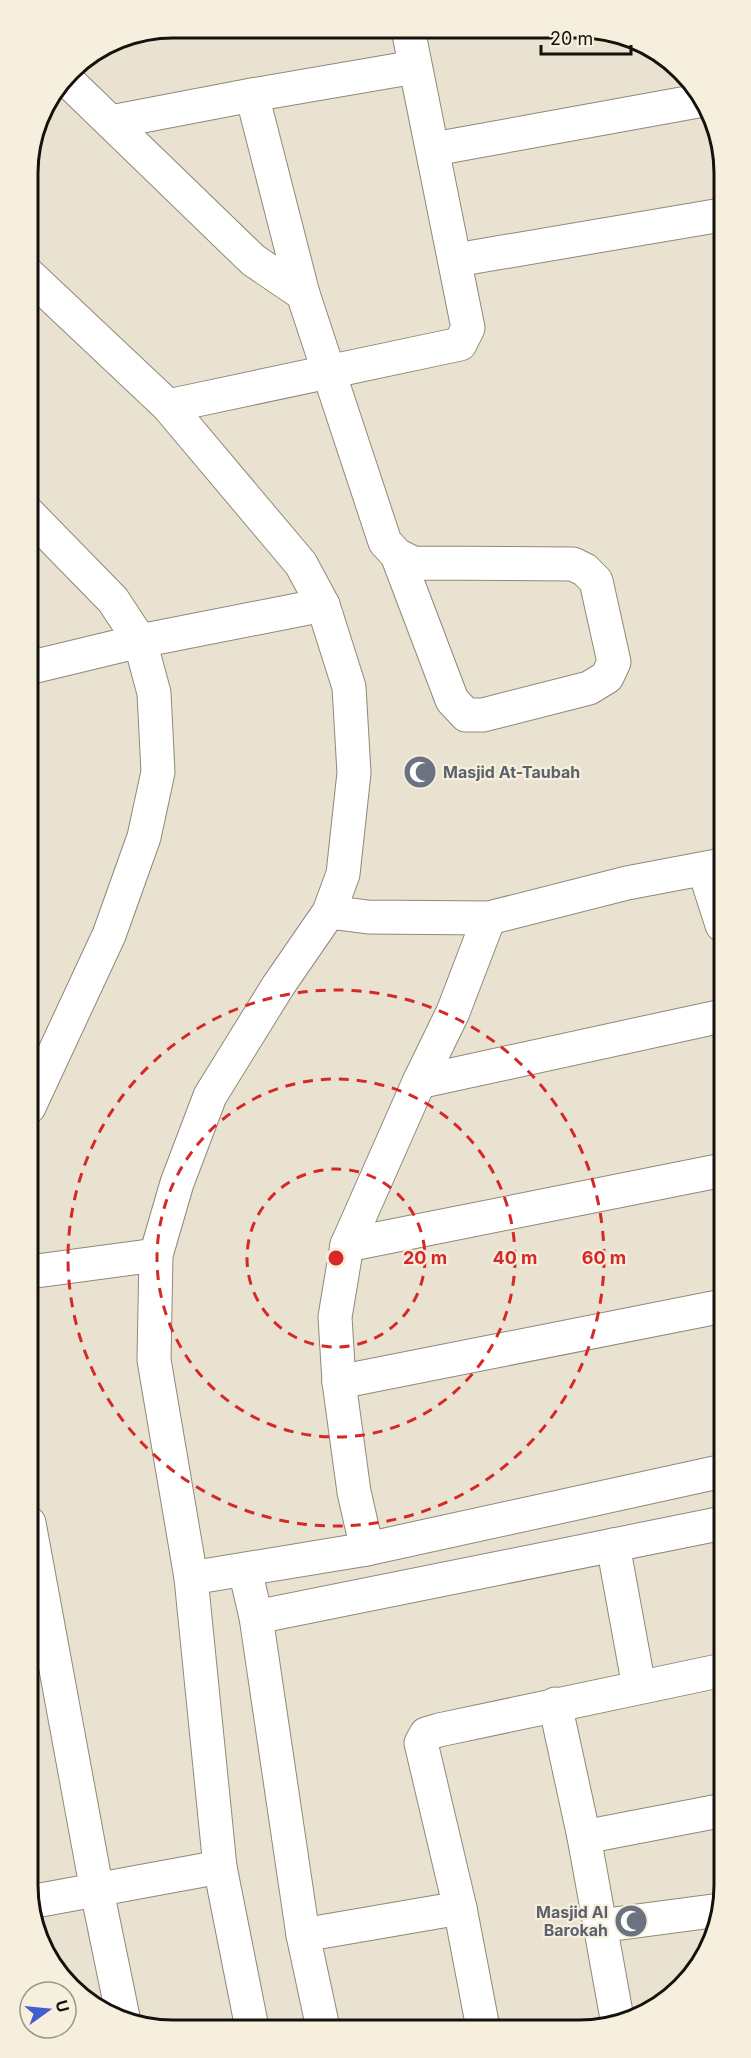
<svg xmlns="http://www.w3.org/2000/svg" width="751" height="2058" font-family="Inter,sans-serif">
<rect width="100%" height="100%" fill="#eae2d0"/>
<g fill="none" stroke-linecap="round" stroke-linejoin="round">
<g stroke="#908979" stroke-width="35">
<g id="minor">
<polyline points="65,78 253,260 303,294"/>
<polyline points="111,122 252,95"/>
<polyline points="434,149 698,101"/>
<polyline points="456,260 721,215"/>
<polyline points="28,274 168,406 301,564 323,605 349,687 354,773 343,874 329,912 278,986 210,1096 177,1183 156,1255 154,1360 191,1578 220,1867 252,2028"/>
<polyline points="168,406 460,344 468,328 408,29"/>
<polyline points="28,513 113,600 140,641 154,693 158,772 144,837 109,935 29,1107"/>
<polyline points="397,555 452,700 466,715 483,715 589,688 607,677 614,662 596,581 585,570 573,564 413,563 397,555 385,542 303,294 252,95 415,67"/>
<polyline points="28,668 140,641 323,605"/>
<polyline points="704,869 722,925"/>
<polyline points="329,912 368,917 489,918 627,883 722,865"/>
<polyline points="419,1082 722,1016"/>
<polyline points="347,1245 723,1170"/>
<polyline points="29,1272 156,1255"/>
<polyline points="339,1382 723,1306"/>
<polyline points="29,1523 97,1891 123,2017"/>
<polyline points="613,1545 639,1687"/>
<polyline points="367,1549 354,1492 339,1382 335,1317 347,1245 419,1082 453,1012 489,918"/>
<polyline points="245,1570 256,1617 303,1935 323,2028"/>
<polyline points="191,1578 367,1549 723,1471"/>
<polyline points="256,1617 723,1523"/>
<polyline points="555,1704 584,1837 618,2024"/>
<polyline points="584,1837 724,1810"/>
<polyline points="30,1902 220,1867"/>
<polyline points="599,1926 720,1910"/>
<polyline points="303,1935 460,1908"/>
<polyline points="483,2028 460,1908 421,1743 426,1734 439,1730 723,1670"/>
</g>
</g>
<use href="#minor" stroke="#fff" stroke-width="33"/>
</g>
<g fill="none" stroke="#d62828" stroke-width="3" stroke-dasharray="10 8">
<circle cx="336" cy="1258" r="89"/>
<circle cx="336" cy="1258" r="179"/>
<circle cx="336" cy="1258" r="268"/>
</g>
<defs>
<g id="mosque-disc" transform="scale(1.725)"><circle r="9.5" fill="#6b7280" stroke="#f7efdd"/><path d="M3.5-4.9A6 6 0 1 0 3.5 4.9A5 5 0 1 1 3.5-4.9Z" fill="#fff"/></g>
</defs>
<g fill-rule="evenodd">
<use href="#mosque-disc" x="420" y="772"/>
<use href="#mosque-disc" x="631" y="1921"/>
</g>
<g text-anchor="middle" stroke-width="4.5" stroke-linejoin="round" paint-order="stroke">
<g font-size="16" font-weight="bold" fill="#5b616d" stroke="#f7efdd" text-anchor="start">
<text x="443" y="778">Masjid At-Taubah</text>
<text x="608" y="1918" text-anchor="end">Masjid Al<tspan x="608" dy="18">Barokah</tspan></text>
</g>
</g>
<path d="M0 0H751V2058H0ZM173 38H579A135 135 0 0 1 714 173V1885A135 135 0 0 1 579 2020H173A135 135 0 0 1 38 1885V173A135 135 0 0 1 173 38Z" fill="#f7efdd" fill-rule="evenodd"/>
<path fill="none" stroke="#15120c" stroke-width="3" d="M173 38H579A135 135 0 0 1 714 173V1885A135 135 0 0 1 579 2020H173A135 135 0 0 1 38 1885V173A135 135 0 0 1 173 38Z"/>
<circle cx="336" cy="1258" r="9" fill="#d62828" stroke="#f7efdd" stroke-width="3"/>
<g font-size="18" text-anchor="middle" font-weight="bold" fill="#d62828" stroke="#f7efdd" stroke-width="4.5" stroke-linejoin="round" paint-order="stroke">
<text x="425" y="1264">20 m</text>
<text x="515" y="1264">40 m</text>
<text x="604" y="1264">60 m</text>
</g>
<g transform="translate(48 2010) rotate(75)"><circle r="28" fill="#f7efdd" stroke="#9d9789" stroke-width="1.5"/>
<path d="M0-4.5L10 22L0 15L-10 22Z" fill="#435dd1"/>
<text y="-9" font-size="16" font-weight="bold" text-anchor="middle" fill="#15120c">U</text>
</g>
<path d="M541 45v9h90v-9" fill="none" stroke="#15120c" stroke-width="3"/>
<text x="550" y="45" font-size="18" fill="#15120c" stroke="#f7efdd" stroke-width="4.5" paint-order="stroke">20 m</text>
</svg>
